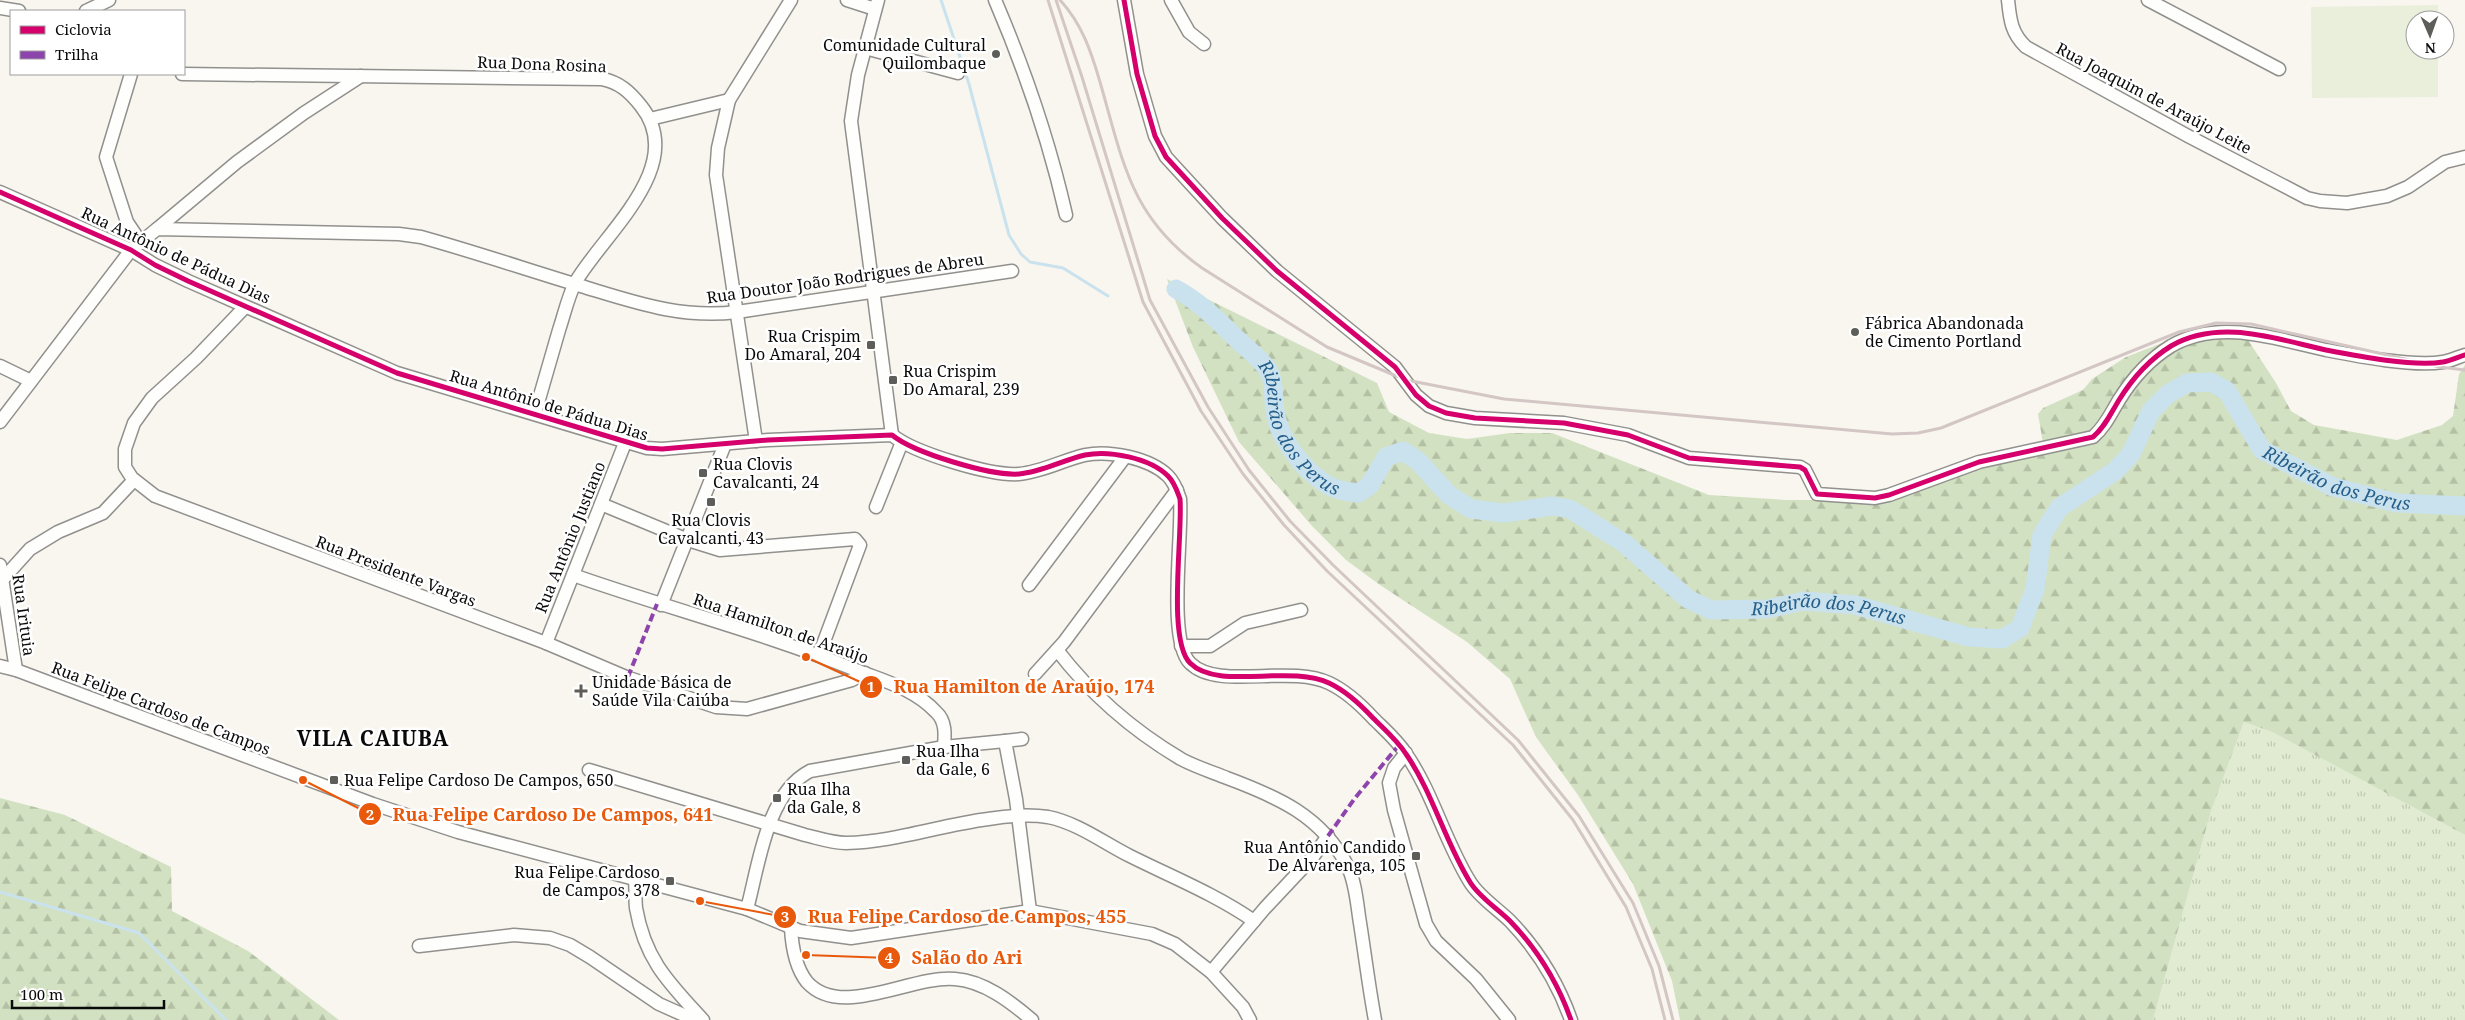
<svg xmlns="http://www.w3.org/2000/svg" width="2465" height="1020" font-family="'Noto Serif',serif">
<defs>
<pattern id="grass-tufts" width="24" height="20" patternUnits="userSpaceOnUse" patternTransform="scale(1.25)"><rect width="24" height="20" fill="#e1ebd1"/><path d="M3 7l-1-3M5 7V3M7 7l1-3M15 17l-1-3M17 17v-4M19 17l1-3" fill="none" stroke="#c0c8b2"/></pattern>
<pattern id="forest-firs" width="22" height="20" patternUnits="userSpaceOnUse" patternTransform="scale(1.25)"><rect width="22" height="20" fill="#d2e1c1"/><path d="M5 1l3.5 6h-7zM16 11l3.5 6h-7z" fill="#b3c0a4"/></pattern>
</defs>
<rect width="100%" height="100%" fill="#f8f6ef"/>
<polygon fill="url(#grass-tufts)" points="2244,722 2272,732 2465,835 2465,1020 2153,1020 2211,811"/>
<g fill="url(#forest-firs)">
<polygon points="1167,279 1377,383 1389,412 1429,433 1467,439 1510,433 1552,433 1709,495 1786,500 1836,500 1900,495 2043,443 2038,414 2043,408 2083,390 2092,379 2126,357 2183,335 2217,326 2248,340 2276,383 2291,411 2314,425 2397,440 2442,425 2453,416 2459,374 2465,365 2465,835 2272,732 2244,722 2211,811 2153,1020 1680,1020 1672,981 1633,884 1578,795 1536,737 1510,679 1467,642 1380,585 1346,560 1313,527 1239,442 1193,347"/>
<polygon points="0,798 65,815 171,867 172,911 248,951 339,1020 0,1020"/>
</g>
<polygon fill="#eaefdb" points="2438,5 2438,20 2415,20 2415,50 2438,50 2438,97 2312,98 2311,7"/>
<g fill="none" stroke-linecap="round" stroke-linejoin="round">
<g stroke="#cae2ee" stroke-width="3">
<polyline points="941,0 969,84 1009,235 1021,254 1030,262 1063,268 1108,296"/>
<polyline points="0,892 139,933 226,1020"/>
</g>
<path stroke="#cae2ee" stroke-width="19" id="s1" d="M1176,289C1202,303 1220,323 1241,343C1249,350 1259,358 1266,367C1276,381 1272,394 1275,411C1278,437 1301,467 1323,482C1333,490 1346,492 1359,493L1370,485L1386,457L1403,451L1418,461L1449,495L1471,509L1504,513L1552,506L1570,509L1624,543L1688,599L1711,610L1767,609L1804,601L1855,605L1969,637L2002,639L2020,628L2035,589L2042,535L2059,508L2115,471L2131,454L2151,411L2168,394L2187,383L2211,382L2227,391L2262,450L2333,487L2397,503L2465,506"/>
<g stroke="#91908d" stroke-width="15">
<g id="minor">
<polyline points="847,0 875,9"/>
<polyline points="878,0 858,75 851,121 892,435"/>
<path d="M995,0C1025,70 1049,140 1066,215"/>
<path d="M1124,0L1137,74L1155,136L1166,157L1222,218L1277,271L1395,367L1416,395L1429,406L1446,413L1475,418L1564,423L1628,435L1689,458L1800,467L1805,470L1817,494L1875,498L1889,495L1979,462L2093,437C2105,427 2111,413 2119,400C2132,379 2150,359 2171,346C2220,318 2276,339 2326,350C2357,356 2413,367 2443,362C2450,361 2458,357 2465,355"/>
<polyline points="1171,0 1189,32 1204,44"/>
<path d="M2008,0C2010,19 2011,33 2026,47L2188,136L2307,198L2320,201L2347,203L2387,196L2408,187L2445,162L2465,157"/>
<polyline points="2148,0 2279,69"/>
<polyline points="0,8 19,11"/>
<polyline points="86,11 109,0"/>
<polyline points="865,48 958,73"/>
<polyline points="131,74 106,157 127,222 141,243"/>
<path d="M182,74L602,79C619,82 630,92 641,106C689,166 603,234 575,283C568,297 564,315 559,330C551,358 543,385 535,413"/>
<polyline points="729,100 718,148 716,175 756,441"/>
<polyline points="650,119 729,100 791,0"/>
<path d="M0,192L131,250L155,265L188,281L397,373L647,448L662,449L768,440L892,435C914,453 991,476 1019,474C1042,472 1063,460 1085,455C1109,450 1150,458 1168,476C1175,483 1177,491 1180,499C1183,534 1167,640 1190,663C1218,691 1289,664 1329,683C1346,691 1360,704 1373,718C1384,729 1397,740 1406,754C1433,793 1445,842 1470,882C1479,897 1498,909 1510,921C1538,950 1558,983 1571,1020"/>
<polyline points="157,229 237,162 304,113 361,76"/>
<polyline points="245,307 196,358 152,398 134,423 125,449 125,467 132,478 155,496 546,643 626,677 716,707 747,709 852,680 865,673"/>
<polyline points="0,366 31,381"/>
<path d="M0,422L131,250L157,229L399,234L421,237C475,252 528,270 581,286C634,302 681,319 737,312L1012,271"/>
<polyline points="601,504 688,540 720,550 855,539 860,545 819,655"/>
<polyline points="876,507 902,442"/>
<polyline points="0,565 16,670"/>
<path d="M573,575C667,608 764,633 856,670C884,681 915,689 936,712C946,721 945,734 944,747"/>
<polyline points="3,579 30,549 58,532 103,513 134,480"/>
<polyline points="1029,585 1125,457"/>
<polyline points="661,605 725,444"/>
<polyline points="546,643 625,443"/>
<polyline points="1181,646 1210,646 1245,623 1301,610"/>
<path d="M1057,650C1090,693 1134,731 1181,759C1196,767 1212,772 1227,778C1278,797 1322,816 1348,867C1356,884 1357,905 1360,923C1365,955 1369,988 1375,1020"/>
<polyline points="0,666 16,670 373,804 458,832 747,909 800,931 851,938 1030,911 1152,934 1175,944 1211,972 1243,1007 1250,1020"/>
<polyline points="1035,674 1064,642 1177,490"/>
<polyline points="1022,739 1005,741 1016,799 1030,911"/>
<polyline points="1406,753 1394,768 1389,783 1394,810 1426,924 1436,941 1476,979 1509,1020"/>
<path d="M589,770L805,835C818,838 832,843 846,843C894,842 941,825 988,819C1007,816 1029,814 1048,817C1078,823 1104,843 1130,856C1172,877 1215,894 1254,921"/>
<path d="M635,881C636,890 635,899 636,908C645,960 669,983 703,1020"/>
<path d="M747,909C759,865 766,794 810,771L944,747L1005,741"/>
<path d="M791,928C792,947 795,967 807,982C841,1020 911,975 955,979C984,981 1011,1002 1032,1020"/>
<polyline points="419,946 514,935 550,938 570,945 590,957 659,1004 695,1020"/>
<polyline points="1211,972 1265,908 1312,858 1328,836"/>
</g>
</g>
<use href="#minor" stroke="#fefefd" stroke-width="12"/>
<g stroke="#d3c6c5" stroke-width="3">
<polyline points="1048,0 1143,302 1201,411 1243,474 1284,525 1327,571 1513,745 1573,820 1626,907 1652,969 1665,1020"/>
<polyline points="1056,0 1082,77 1150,300 1208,407 1249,470 1290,521 1333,565 1518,740 1579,816 1633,903 1659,966 1673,1020"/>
<path d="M1060,0C1082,24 1091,51 1100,82C1123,161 1130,217 1202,268L1327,347L1406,380L1504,399L1892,434L1918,433L1941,428L2179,332L2216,323L2251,324L2440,367L2465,370"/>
</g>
<g stroke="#8e44ad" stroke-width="4" stroke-dasharray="8 4" stroke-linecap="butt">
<polyline points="628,677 657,604"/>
<polyline points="1328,836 1355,798 1399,745"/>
</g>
<g stroke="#fff" stroke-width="8">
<g id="cycleway">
<path d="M1124,0L1137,74L1155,136L1166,157L1222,218L1277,271L1395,367L1416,395L1429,406L1446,413L1475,418L1564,423L1628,435L1689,458L1800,467L1805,470L1817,494L1875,498L1889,495L1979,462L2093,437C2105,427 2111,413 2119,400C2132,379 2150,359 2171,346C2220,318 2276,339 2326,350C2357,356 2413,367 2443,362C2450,361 2458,357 2465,355"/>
<path d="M0,192L131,250L155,265L188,281L397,373L647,448L662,449L768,440L892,435C914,453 991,476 1019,474C1042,472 1063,460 1085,455C1109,450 1150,458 1168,476C1175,483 1177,491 1180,499C1183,534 1167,640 1190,663C1218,691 1289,664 1329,683C1346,691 1360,704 1373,718C1384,729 1397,740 1406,754C1433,793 1445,842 1470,882C1479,897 1498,909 1510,921C1538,950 1558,983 1571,1020"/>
</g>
</g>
<use href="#cycleway" stroke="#d6006c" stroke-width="5"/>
</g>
<g fill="#5d5d5a" stroke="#fff" stroke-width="2">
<circle cx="996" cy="54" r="5"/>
<circle cx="1855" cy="332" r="5"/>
<rect x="866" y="340" width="10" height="10" rx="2.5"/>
<rect x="888" y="375" width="10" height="10" rx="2.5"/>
<rect x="698" y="468" width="10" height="10" rx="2.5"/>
<rect x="706" y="497" width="10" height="10" rx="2.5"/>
<path d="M578.5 683.5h5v5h5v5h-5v5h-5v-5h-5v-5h5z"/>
<rect x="901" y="755" width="10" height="10" rx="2.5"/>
<rect x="329" y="775" width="10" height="10" rx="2.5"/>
<rect x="772" y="793" width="10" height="10" rx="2.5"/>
<rect x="1411" y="851" width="10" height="10" rx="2.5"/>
<rect x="665" y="876" width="10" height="10" rx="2.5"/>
</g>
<g text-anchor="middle" stroke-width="5" stroke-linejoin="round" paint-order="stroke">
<g font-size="16" fill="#0a0a0a" stroke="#fff" text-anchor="start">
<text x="986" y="51" text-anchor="end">Comunidade Cultural<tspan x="986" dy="18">Quilombaque</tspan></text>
<text x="1865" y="329">Fábrica Abandonada<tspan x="1865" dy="18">de Cimento Portland</tspan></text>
<text x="861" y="342" text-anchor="end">Rua Crispim<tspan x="861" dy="18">Do Amaral, 204</tspan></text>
<text x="903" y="377">Rua Crispim<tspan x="903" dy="18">Do Amaral, 239</tspan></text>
<text x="713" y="470">Rua Clovis<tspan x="713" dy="18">Cavalcanti, 24</tspan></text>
<text x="711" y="526" text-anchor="middle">Rua Clovis<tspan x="711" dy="18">Cavalcanti, 43</tspan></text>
<text x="592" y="688">Unidade Básica de<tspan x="592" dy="18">Saúde Vila Caiúba</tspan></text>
<text x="916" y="757">Rua Ilha<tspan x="916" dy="18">da Gale, 6</tspan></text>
<text x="344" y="786">Rua Felipe Cardoso De Campos, 650</text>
<text x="787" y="795">Rua Ilha<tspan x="787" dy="18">da Gale, 8</tspan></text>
<text x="1406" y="853" text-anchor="end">Rua Antônio Candido<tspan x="1406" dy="18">De Alvarenga, 105</tspan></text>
<text x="660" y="878" text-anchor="end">Rua Felipe Cardoso<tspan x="660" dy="18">de Campos, 378</tspan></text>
</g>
<g font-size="16" fill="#0a0a0a" stroke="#fff">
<text transform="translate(542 64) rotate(2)" y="6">Rua Dona Rosina</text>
<text transform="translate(2154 98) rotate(28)" y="6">Rua Joaquim de Araújo Leite</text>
<text transform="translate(176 255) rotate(25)" y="6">Rua Antônio de Pádua Dias</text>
<text transform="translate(845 278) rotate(-8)" y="6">Rua Doutor João Rodrigues de Abreu</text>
<text transform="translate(549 405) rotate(17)" y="6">Rua Antônio de Pádua Dias</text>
<text transform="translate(570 537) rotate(-68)" y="6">Rua Antônio Justiano</text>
<text transform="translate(396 571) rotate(21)" y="6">Rua Presidente Vargas</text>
<text transform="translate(24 615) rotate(82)" y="6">Rua Irituia</text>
<text transform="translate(781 628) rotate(19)" y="6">Rua Hamilton de Araújo</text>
<text transform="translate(161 708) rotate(21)" y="6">Rua Felipe Cardoso de Campos</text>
</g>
<g font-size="18" font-style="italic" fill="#255f8a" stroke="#fff">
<text dy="6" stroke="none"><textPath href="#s1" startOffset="192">Ribeirão dos Perus</textPath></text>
<text dy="6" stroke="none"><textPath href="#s1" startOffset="1541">Ribeirão dos Perus</textPath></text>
<text dy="6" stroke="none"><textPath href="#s1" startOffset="838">Ribeirão dos Perus</textPath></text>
</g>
<g font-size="21" font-weight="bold" letter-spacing="1" fill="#0a0a0a" stroke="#fff">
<text x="373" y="746">VILA CAIUBA</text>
</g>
</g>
<path fill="none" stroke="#e8590c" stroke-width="2" d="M806 657L871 687M303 780L370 814M700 901L785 917M806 955L889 958"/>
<g fill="#e8590c" stroke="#fff" stroke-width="2">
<circle cx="806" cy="657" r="5"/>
<circle cx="303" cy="780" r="5"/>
<circle cx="700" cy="901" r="5"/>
<circle cx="806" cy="955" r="5"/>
<circle cx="871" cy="687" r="12"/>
<circle cx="370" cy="814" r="12"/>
<circle cx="785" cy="917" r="12"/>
<circle cx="889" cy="958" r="12"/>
</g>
<g font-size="15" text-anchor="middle" font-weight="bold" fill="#fff">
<text x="871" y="692">1</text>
<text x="370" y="820">2</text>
<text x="785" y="922">3</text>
<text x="889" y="963">4</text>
</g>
<g font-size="18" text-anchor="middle" font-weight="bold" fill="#e8590c" stroke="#fff" stroke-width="5" stroke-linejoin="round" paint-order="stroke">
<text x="1024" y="693">Rua Hamilton de Araújo, 174</text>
<text x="553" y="821">Rua Felipe Cardoso De Campos, 641</text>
<text x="967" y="923">Rua Felipe Cardoso de Campos, 455</text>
<text x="967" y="964">Salão do Ari</text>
</g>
<rect x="10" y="10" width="175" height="65" fill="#ffffff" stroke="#9d9d9d"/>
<rect x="20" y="26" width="25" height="8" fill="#d6006c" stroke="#9d9d9d"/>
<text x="55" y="35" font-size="15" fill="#0a0a0a">Ciclovia</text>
<rect x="20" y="51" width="25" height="8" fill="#8e44ad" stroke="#9d9d9d"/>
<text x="55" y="60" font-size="15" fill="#0a0a0a">Trilha</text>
<g transform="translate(2430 35) rotate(178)"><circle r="24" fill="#ffffff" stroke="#9d9d9d"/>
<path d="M0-4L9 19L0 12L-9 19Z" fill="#5d5d5a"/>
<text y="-8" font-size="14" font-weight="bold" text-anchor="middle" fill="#0a0a0a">N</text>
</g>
<path d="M12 1000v8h152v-8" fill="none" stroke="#0a0a0a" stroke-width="2.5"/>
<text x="20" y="1000" font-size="15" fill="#0a0a0a" stroke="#ffffff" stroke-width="4" paint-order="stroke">100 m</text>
</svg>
